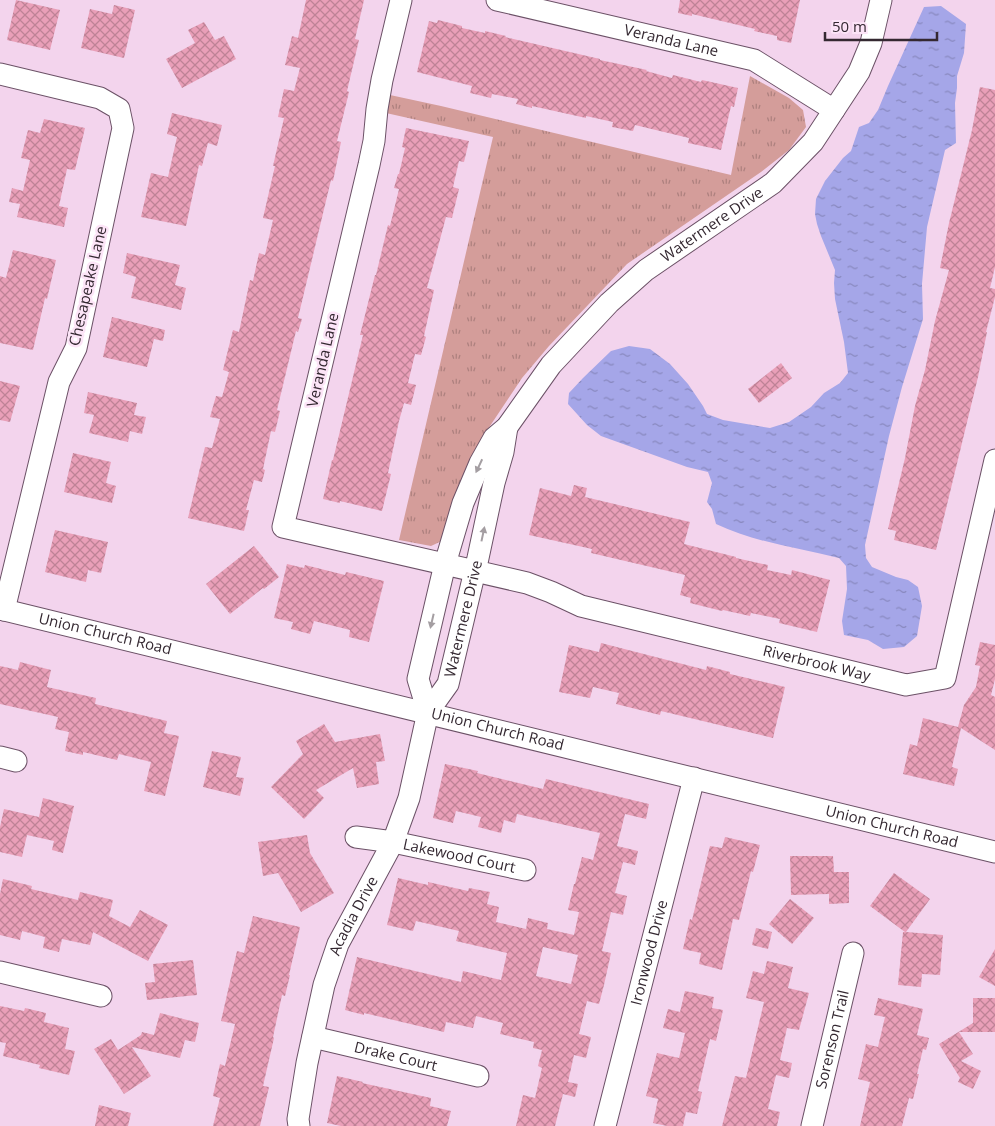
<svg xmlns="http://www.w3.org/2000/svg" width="995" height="1126" font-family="'Open Sans',sans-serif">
<defs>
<pattern id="park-tufts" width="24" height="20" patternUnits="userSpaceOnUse" patternTransform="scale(1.25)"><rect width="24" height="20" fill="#d49d9a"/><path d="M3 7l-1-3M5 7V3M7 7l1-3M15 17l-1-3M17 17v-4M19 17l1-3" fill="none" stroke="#ad807e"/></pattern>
<pattern id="water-ripples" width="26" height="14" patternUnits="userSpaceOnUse" patternTransform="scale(1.25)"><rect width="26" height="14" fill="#a5a6e8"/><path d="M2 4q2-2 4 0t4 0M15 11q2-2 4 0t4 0" fill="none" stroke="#8787bd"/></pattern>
<pattern id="building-cross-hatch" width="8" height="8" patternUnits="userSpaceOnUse" patternTransform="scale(1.25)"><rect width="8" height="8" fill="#e99fb8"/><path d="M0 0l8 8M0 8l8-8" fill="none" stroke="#be8296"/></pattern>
</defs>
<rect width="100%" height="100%" fill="#f3d4ed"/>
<polygon fill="url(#park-tufts)" points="750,76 789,98 803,110 806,127 789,150 761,172 627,264 549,346 522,378 488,429 462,477 452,520 444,540 431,546 399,540 493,137 386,113 390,95 441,106 731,175"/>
<path fill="url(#water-ripples)" d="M941,6L966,24L964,53L957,76V88L955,103L956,143L945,150L927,227L922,284L923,319L902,387L889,436L865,545L866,558L872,567L896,577L908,580L918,587L922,606L917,636L904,647L883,649L868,640L844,635L842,621L847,589L846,566L839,558C798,548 754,542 716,524L712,509L707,502L712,483L708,472L687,467L601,436L587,425L568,404L569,393L583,378L611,351L629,346L650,349L670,364L688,384L703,406L707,414L723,420L770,428L789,422L811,407L824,393L840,383L848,373L844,342L835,299L834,283L835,270L821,236L817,224L815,214L816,199L825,181L843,158L851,151L859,127L869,123L878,110L888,86L924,7Z"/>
<g fill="url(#building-cross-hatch)" fill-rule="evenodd">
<polygon points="16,0 60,10 50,50 7,40"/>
<polygon points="306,0 364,0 355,39 359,40 347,91 349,92 337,141 341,142 333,181 331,180 298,318 302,319 298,332 296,331 277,410 280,411 275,432 271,431 263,469 265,470 262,482 254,480 246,510 249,510 244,531 188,518 205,447 212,448 220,419 210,417 216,396 222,397 229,372 223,370 233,330 239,332 250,280 253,281 259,253 265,255 273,220 263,218 275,166 273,166 284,118 278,117 284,89 294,91 300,68 285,65 292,36 298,38"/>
<polygon points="680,0 800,0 791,43 777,40 777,36 754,31 755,29 692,14 692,16 678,13"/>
<polygon points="114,5 135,10 124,58 81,48 90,9 112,14"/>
<polygon points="438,20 462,26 462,28 485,33 485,31 506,36 505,37 600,59 600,60 647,70 646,71 672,78 673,75 701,82 702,80 738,88 734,107 731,106 721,150 688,143 689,138 635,125 633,131 612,127 613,122 586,116 586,118 532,106 532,108 516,104 518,99 492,94 491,98 470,93 472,86 417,72 429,21 437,23"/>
<polygon points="204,22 215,40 224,36 236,59 182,88 166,59 195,43 188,30"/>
<polygon points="980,87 995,90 995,267 990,288 995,289 995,297 986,332 987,332 978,377 936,550 894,540 896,531 888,529 905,458 915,406 925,370 935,321 949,270 940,268 949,223 972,130"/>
<polygon points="172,113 222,125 217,146 208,143 202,166 199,165 186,226 141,217 151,173 168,177 177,137 167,134"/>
<polygon points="44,119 85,128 75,170 67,169 59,206 68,208 64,227 17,217 20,204 9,202 12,188 23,191 30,160 21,158 28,130 40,133"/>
<polygon points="406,128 469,141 464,162 459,161 453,187 459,189 452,218 446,217 427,288 434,290 424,336 426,337 421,355 415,354 408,383 416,385 411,405 404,403 399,421 388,473 391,474 382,511 340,501 340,503 323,499 332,460 333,460 363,335 360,335 375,275 376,275 388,225 390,226 399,189 394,188 398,174 399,174 405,148 402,147"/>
<polygon points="13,250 56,260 47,299 45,298 33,350 0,343 0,276 6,278"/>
<polygon points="127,253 180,265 175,285 186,288 181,310 131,298 136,277 123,273"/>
<polygon points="112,317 165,330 163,341 154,339 147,367 103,357"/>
<polygon points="781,363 792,378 759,403 748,389"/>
<polygon points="0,381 20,386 10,422 0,420"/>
<polygon points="88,392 137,403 134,415 146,417 142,434 130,431 128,442 89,433 94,415 84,413"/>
<polygon points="73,453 111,462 106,483 116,486 112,503 64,492"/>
<polygon points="574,485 587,488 585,497 690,522 684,544 736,557 736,558 768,565 767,570 791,575 792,570 830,580 817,632 779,623 780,619 751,613 750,616 723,610 722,611 690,603 691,598 680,595 685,575 591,553 592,549 529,535 540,488 571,496"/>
<polygon points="55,530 108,542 101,573 88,570 86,582 45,572"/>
<polygon points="254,546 279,577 264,589 263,588 230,614 206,584"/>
<polygon points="287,564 304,568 305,565 345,575 346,572 384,581 369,642 349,637 350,630 314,621 310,634 291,629 293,622 274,618"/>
<polygon points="980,642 995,645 995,679 991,695 995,697 995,750 961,728 952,767 958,769 954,786 903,774 910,744 917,746 923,718 958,727 964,705 976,687 980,666 975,665"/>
<polygon points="601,643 706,670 707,666 730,672 730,674 785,687 773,738 661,711 660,715 616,704 619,693 593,687 590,698 559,692 569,645 599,652"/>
<polygon points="20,662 51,670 47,687 96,698 95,704 167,721 164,733 179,736 165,796 144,791 151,762 119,754 117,760 83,752 83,755 65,751 69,732 55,729 58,717 0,704 0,666 18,670"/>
<polygon points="324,724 335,742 380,734 385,761 376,762 379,784 357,788 353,768 316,790 324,798 304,819 271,787 303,754 296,741"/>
<polygon points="212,751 241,757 236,777 244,778 240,796 203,787"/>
<path d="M445,764L478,771L477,773L543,789L546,779L649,804L646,819L625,814L617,846L638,851L635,865L623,862L615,893L627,896L623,915L611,912L602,951L611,953L604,985L599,1004L587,1001L579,1034L591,1037L586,1058L574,1055L568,1082L578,1084L575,1097L563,1094L555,1126H516L523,1095L535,1098L542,1068L538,1066L542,1050L533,1048L534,1042L500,1034L503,1023L476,1016L473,1028L446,1022L444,1032L364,1013V1015L345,1010L357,957L461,982L463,971L501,980L507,953L456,941L459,931L416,921L413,931L387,925L398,878L428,885V882L468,891L469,888L490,892L487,904L499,907L496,922L526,929L528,918L548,923L547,929L574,935L579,912L568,910L574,884H575L582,857L593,860L600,833L517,814L515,823L504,820L501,833L478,827L481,817L456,811L453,823L433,818ZM543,947L578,955L571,984L536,976Z"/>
<polygon points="43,798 74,806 63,853 52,850 54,841 27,835 22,857 0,852 0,827 4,809 39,817"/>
<polygon points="307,835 310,853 334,893 301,912 278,873 263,876 258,842"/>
<polygon points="725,837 760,845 753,872 751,871 739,920 733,919 722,970 699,964 701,953 683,949 690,919 692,920 710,846 722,848"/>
<polygon points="790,856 833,856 834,872 849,872 849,903 829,904 829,894 791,895"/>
<polygon points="894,873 930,899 906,932 943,935 940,975 922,974 921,987 898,985 903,932 905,932 870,906"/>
<polygon points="3,879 32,886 31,889 78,900 80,892 113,900 109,916 130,927 140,910 168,925 148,961 93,932 90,945 62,939 59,952 43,948 45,937 22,931 20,940 0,935 0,894"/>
<polygon points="790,899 814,918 792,944 769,924"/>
<polygon points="253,916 300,927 289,975 290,975 285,996 282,995 273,1037 274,1038 263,1086 269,1087 260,1126 213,1126 220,1098 213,1096 220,1064 225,1066 235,1024 221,1021 237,951 244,953"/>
<polygon points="756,928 772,932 768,949 752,945"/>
<polygon points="995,949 995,986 979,977"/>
<polygon points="193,960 197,995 147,1000 145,983 155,982 153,964"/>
<polygon points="767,961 793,967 788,988 809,993 799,1030 787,1028 780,1060 792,1063 789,1078 776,1075 768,1109 780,1112 777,1126 722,1126 735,1076 746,1078 764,1002 746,998 753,971 764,974"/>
<polygon points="685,991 714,997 712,1008 723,1010 716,1041 710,1039 698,1091 702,1092 697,1114 686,1112 683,1126 667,1126 653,1123 658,1099 646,1096 657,1053 679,1058 685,1033 663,1028 668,1009 680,1012"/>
<polygon points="878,998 923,1009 917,1035 929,1038 926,1050 923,1049 917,1074 919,1074 913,1099 909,1098 902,1126 860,1126 870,1082 858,1079 866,1044 878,1047 885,1017 874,1015"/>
<polygon points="973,998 995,998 995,1032 959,1032 973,1054 961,1061 981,1071 973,1089 958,1082 960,1078 939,1044 973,1023"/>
<polygon points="0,1006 24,1011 25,1008 46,1013 44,1022 69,1028 65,1049 75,1051 69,1075 39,1068 40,1065 3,1056 6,1043 0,1042"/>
<polygon points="160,1013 199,1023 195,1042 185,1040 180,1058 132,1047 151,1076 124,1094 94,1049 111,1039 118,1050 141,1035 142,1032 154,1035"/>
<polygon points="337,1076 363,1082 362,1083 431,1098 430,1106 451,1111 447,1126 341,1126 327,1123"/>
<polygon points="99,1105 131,1113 128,1126 95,1126"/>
</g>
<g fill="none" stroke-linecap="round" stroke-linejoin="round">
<g stroke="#6b5166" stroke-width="23">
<g id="minor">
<path id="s1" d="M401,0L382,80L377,109L374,141L369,165L283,527L527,583L551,592L581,606L906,685L945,678L995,460"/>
<path id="s2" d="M497,0L754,60L834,110"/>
<polyline points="0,74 100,98 119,109 123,128 76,348 59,382 4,610"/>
<path id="s3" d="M0,609C332,687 663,771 995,852"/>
<path id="s4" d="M428,712L418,679L445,564L463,503L480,463L494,438L507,427L551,365L609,303L646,270L773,183L813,142L859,72L871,43L881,0"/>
<polyline points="0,757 16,761"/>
<path id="s5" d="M356,837L393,842L525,870"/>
<polyline points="0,972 101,996"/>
<path id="s6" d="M313,1037L478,1076"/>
<path id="s7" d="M299,1126L298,1119L307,1063L324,985L338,944L393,842L409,798L428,712L448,684L478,558L494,483L503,452L507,427"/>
<path id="s8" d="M605,1126L694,778"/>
<path id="s9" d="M812,1126L853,953"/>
</g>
</g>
<use href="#minor" stroke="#fff" stroke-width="21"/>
</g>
<defs><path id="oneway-solid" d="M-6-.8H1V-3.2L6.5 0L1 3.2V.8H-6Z" transform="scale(1.25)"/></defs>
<g fill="#a49ea2">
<use href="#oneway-solid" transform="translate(479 466) rotate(115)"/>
<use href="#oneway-solid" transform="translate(483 534) rotate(-78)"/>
<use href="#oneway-solid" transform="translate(432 621) rotate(103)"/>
</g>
<g text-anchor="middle" stroke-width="5" stroke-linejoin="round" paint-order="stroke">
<g font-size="15" fill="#342831" stroke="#fce4f7">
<text dy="5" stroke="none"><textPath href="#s2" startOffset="179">Veranda Lane</textPath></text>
<text dy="5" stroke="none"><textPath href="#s4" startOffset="596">Watermere Drive</textPath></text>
<text transform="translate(88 286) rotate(-77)" y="5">Chesapeake Lane</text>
<text transform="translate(323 360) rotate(-77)" y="5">Veranda Lane</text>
<text dy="5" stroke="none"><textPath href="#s7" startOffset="539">Watermere Drive</textPath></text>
<text dy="5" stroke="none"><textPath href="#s3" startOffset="108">Union Church Road</textPath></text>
<text dy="5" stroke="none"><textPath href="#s1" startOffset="1092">Riverbrook Way</textPath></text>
<text dy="5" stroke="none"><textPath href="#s3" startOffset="512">Union Church Road</textPath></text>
<text dy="5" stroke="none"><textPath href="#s3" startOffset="918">Union Church Road</textPath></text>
<text dy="5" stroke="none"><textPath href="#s5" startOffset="105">Lakewood Court</textPath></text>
<text dy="5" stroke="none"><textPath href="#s7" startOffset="219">Acadia Drive</textPath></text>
<text dy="5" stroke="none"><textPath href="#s8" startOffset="179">Ironwood Drive</textPath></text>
<text dy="5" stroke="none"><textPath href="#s9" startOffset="89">Sorenson Trail</textPath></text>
<text dy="5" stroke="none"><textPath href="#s6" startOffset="85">Drake Court</textPath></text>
</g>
</g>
<path d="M825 32v8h112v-8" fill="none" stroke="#342831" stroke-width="2.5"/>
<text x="832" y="32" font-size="15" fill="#342831" stroke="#fce4f7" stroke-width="4" paint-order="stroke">50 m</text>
</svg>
